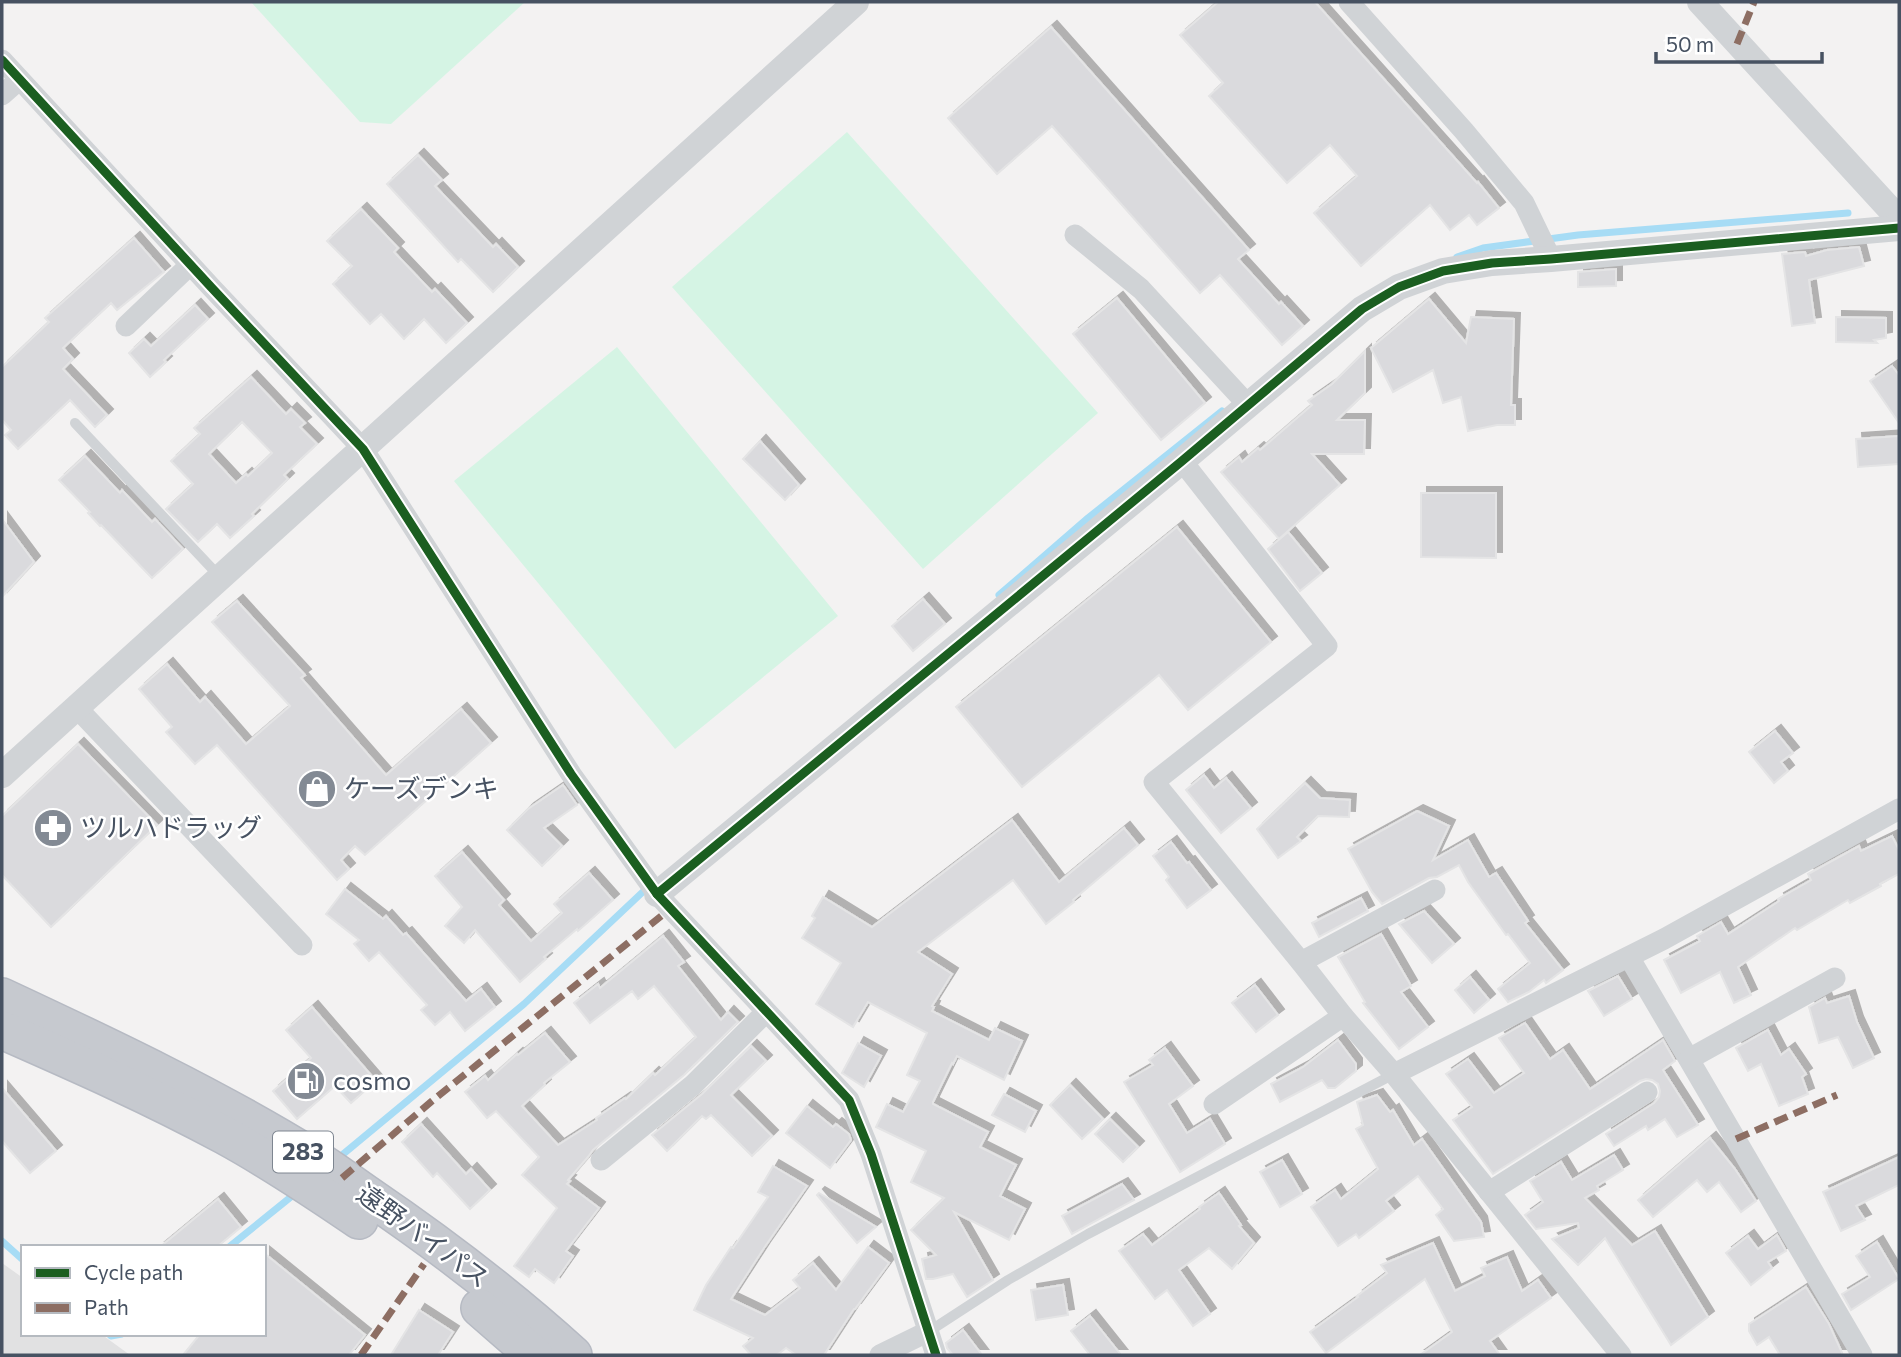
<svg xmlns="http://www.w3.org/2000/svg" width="1901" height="1357" font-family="Commissioner,'Noto Sans JP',sans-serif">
<defs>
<filter id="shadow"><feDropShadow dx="6" dy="-6" stdDeviation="0" flood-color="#0004"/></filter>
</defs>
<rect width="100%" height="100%" fill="#f3f2f2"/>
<polygon fill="#e1e1e2" points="2,1263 23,1278 23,1334 101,1334 130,1355 2,1355"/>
<g fill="#d5f4e4">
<polygon points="251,2 525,2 391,124 360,122"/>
<polygon points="847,132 1098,413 923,569 672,287"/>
<polygon points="617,347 838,616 675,749 454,481"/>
</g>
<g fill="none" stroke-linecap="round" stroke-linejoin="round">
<g stroke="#a7dcf5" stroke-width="7">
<polyline points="1457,257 1483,248 1578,235 1848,213"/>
<polyline points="999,595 1088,518 1222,411"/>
<polyline points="336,1160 524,1004 648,887"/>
<polyline points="2,1241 23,1260"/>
<polyline points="229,1247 297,1192"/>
<polyline points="109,1334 111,1336 122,1334"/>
</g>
</g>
<g fill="#dadadd" stroke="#e4e4e5" stroke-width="2" fill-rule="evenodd" filter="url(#shadow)">
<polygon points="1218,2 1315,2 1477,183 1478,182 1499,208 1477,225 1469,215 1450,230 1430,205 1361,266 1314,213 1357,176 1330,145 1287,183 1209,96 1223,83 1180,35"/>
<polygon points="1051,27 1249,250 1238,259 1279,304 1281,302 1303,326 1282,345 1220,275 1200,293 1052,126 997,174 948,118"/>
<polygon points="418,155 442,180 435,186 493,247 496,244 518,267 493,292 461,259 458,262 387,184"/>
<polygon points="361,209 398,248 394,252 432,292 435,289 467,323 446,343 424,319 404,339 381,314 370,324 333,284 352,266 327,241"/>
<polygon points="134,238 164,272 117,310 111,303 63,348 73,359 63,369 107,415 95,427 70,400 18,449 5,435 11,430 2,420 2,367 49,322 45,318"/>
<polygon points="1859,247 1864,266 1809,280 1815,323 1792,326 1782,254 1805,252 1806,256 1827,250"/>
<polygon points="1616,269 1616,286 1578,287 1578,272"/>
<polygon points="1117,298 1205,403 1161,440 1073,334"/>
<polygon points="1429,299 1466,343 1471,317 1514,319 1511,405 1515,405 1515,425 1497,425 1468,431 1461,397 1443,403 1433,370 1393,392 1371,348"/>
<polygon points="195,305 208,319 164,360 166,362 150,377 129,353 144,339 151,346"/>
<polygon points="1836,317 1886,318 1886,338 1874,340 1877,343 1836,342"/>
<polygon points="1365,351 1365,393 1337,420 1365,420 1364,454 1312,454 1340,485 1279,539 1221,472 1239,457 1242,462 1258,448 1260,450 1312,405 1308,401 1332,384"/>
<polygon points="1892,366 1899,375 1899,423 1870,381"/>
<path d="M251,377L286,414L291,409L305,423L300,427L317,444L284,475L288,479L252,514L254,516L230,538L217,524L198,542L166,509L193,484L171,461L200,434L194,428ZM242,422L272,453L248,476L246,474L236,483L209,454Z"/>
<polygon points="1899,436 1899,464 1858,467 1856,439"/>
<polygon points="760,441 799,485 785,500 743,459"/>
<polygon points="85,456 120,493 122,490 152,522 155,519 183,549 152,578 101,525 100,526 88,513 90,512 59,480"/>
<polygon points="1421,493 1496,493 1496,558 1421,557"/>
<polygon points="2,519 34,562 2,597"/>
<polygon points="1177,527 1271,642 1188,710 1159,675 1022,787 956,707"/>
<polygon points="1288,532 1322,573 1300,591 1268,549"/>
<polygon points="923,599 945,624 913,651 892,626"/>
<polygon points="237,601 305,675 301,678 386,775 461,709 491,743 365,855 355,846 341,860 349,869 337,880 217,745 195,764 166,732 172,727 139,689 167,664 200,702 205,697 246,744 290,706 212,622"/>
<polygon points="1775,731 1793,753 1781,762 1788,771 1774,783 1749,752"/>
<polygon points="78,744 157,825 51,927 2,875 2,816"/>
<polygon points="1204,775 1214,788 1226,778 1251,808 1221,833 1186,790"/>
<polygon points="1305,783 1320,798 1350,800 1349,817 1318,816 1297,837 1301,841 1278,858 1257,829"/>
<polygon points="563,785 577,805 544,828 562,846 542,866 507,830 528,809"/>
<polygon points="1417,811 1449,826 1433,860 1468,840 1489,877 1496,873 1528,921 1525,923 1563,970 1546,983 1544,980 1529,992 1508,1002 1498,989 1530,963 1508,934 1506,935 1468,882 1459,865 1437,877 1429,878 1382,904 1372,892 1348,849"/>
<polygon points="1012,820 1059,882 1124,828 1138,845 1073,900 1074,902 1046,924 1013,880 918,952 952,974 932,1006 934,1007 932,1011 989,1040 995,1028 1022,1041 1004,1080 957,1056 953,1064 952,1063 933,1102 933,1104 988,1132 980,1147 1016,1165 1000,1196 1025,1209 1009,1240 954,1212 993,1280 967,1297 953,1274 933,1279 926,1279 922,1259 936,1255 911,1230 944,1198 911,1182 926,1151 876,1127 887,1104 903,1112 920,1081 907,1075 927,1033 868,1002 853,1027 816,1004 841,963 802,938 815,918 812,916 823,897 872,927"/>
<polygon points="1892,836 1899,850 1899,874 1880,884 1881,886 1850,903 1848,900 1797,930 1795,928 1738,967 1751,995 1734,1003 1720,972 1681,993 1664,960 1700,941 1697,936 1721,922 1728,934 1779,901 1778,899 1811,880 1808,874 1859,846 1861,851"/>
<polygon points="1171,842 1187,863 1189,862 1211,890 1187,908 1166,880 1169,877 1153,856"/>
<polygon points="462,852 504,900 499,905 531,941 562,913 554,904 589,873 613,900 578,931 577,929 544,957 546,959 520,982 475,930 464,943 445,926 462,907 435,876"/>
<polygon points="345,889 383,919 386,916 403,935 406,933 466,1001 481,989 495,1007 465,1031 450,1012 435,1025 421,1010 427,1005 379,952 369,961 354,944 359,940 326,914"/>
<polygon points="1361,898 1368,911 1319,937 1312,923"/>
<polygon points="1424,911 1454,944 1432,963 1399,924"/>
<polygon points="1381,934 1411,986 1401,992 1428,1027 1399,1049 1363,1003 1365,1002 1338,957"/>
<polygon points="663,936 684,962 678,966 721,1020 728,1012 738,1022 684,1075 593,1150 588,1157 568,1180 570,1181 567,1184 599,1208 566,1251 573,1256 554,1283 535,1269 529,1277 514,1266 557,1208 522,1175 539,1157 496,1111 487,1118 465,1092 485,1076 488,1080 517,1054 518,1055 545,1033 570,1062 544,1083 545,1085 522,1106 558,1145 597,1120 596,1118 625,1098 626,1099 653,1073 655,1075 696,1037 654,986 638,999 632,991 590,1023 574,1003 598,984 600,988"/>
<polygon points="1618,976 1632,999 1604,1016 1588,991"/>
<polygon points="1470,977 1489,1000 1474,1013 1455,990"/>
<polygon points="1255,985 1278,1015 1256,1032 1232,1003"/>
<polygon points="1849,996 1857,1022 1874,1058 1853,1068 1838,1037 1819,1043 1809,1007 1825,998 1827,1003"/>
<polygon points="312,1007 376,1081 351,1103 335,1086 297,1119 273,1091 311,1058 286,1030"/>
<polygon points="1525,1023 1550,1059 1563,1050 1590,1089 1663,1040 1675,1061 1663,1070 1698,1125 1677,1137 1665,1119 1648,1130 1646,1126 1614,1146 1606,1134 1654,1103 1659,1097 1660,1091 1658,1084 1652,1080 1646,1079 1640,1081 1493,1174 1453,1120 1472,1107 1446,1074 1468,1059 1494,1093 1524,1073 1499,1038"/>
<polygon points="1768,1030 1781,1055 1789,1049 1806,1074 1802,1077 1808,1094 1779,1106 1761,1064 1748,1071 1736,1048"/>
<polygon points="1338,1040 1356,1064 1356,1071 1335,1088 1328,1088 1322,1080 1280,1102 1271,1084 1303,1067"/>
<polygon points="858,1043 881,1056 864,1087 842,1073"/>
<polygon points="751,1046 766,1061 731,1095 772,1136 752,1156 711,1115 706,1119 702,1116 667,1151 652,1135 702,1094"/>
<polygon points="1165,1048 1193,1086 1169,1104 1187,1133 1210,1119 1225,1144 1180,1172 1124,1082 1153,1065 1149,1060"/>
<polygon points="1070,1085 1103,1119 1082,1139 1050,1105"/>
<polygon points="2,1088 56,1151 30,1173 2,1141"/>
<polygon points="1004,1094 1036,1111 1025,1132 992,1115"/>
<polygon points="1377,1095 1390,1112 1393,1110 1414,1145 1422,1139 1481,1222 1484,1237 1454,1241 1436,1215 1443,1209 1418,1176 1386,1201 1394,1211 1359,1238 1356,1234 1338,1246 1311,1207 1335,1190 1341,1199 1378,1169 1356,1129 1363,1125 1357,1102"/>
<polygon points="807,1106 833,1127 836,1124 849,1134 851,1140 830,1168 786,1133"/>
<polygon points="1110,1119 1138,1147 1123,1162 1095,1134"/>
<polygon points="421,1124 466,1174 471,1169 490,1190 470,1209 437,1173 433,1177 402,1142"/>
<polygon points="1710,1138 1735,1169 1756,1201 1741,1212 1719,1182 1707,1192 1697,1180 1653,1217 1638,1200"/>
<polygon points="1614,1155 1623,1170 1597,1186 1599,1190 1585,1198 1632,1245 1655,1231 1708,1317 1671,1345 1605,1238 1578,1265 1552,1239 1579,1228 1578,1223 1536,1229 1525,1215 1543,1202 1530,1181 1561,1162 1572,1180"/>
<polygon points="1899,1157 1899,1185 1856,1206 1865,1220 1841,1231 1823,1192"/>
<polygon points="1282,1160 1302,1194 1280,1207 1260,1172"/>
<polygon points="773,1166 807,1186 764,1248 731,1299 765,1315 800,1288 793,1280 813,1263 836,1290 868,1247 889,1263 855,1309 854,1309 824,1355 796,1355 786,1348 777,1355 751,1355 743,1346 753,1338 694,1310 706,1285 731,1247 733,1248 768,1197 758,1192"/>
<polygon points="1122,1184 1134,1200 1072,1234 1062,1216"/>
<polygon points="819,1193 876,1227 857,1243 817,1195"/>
<polygon points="1219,1193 1241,1225 1239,1226 1254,1243 1232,1269 1209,1248 1179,1270 1210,1314 1193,1326 1167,1290 1155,1299 1119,1251 1143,1234 1152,1245 1200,1209 1199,1207"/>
<polygon points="218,1199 241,1227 217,1247 160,1247"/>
<polygon points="1777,1235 1786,1251 1768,1262 1772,1268 1751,1285 1726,1253 1748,1236 1758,1249"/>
<polygon points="1877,1242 1899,1279 1851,1310 1842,1294 1870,1277 1856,1256"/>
<polygon points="1433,1243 1455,1291 1485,1276 1481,1268 1507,1257 1522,1291 1538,1280 1551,1298 1490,1341 1500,1355 1420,1355 1452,1332 1425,1279 1326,1353 1310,1332 1358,1297 1357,1296 1387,1273 1381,1265"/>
<polygon points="264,1253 365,1335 349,1355 183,1355 200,1334 264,1334"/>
<polygon points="1063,1285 1068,1315 1036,1320 1031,1290"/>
<polygon points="1806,1287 1829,1324 1843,1355 1780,1355 1769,1337 1757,1345 1749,1331 1749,1324"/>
<polygon points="419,1310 453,1332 438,1355 391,1355"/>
<polygon points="1090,1316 1121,1355 1090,1355 1071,1331"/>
<polygon points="963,1330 982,1355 953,1355 947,1348 946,1343"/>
</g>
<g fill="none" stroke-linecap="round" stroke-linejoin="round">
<g stroke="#b6bac3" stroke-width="40">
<g id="trunk">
<path d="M2,997C107,1046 213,1096 312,1157C332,1169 350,1183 369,1196C441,1245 509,1297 573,1355"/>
<path d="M2,1030C77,1063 152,1096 224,1135C270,1160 315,1190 359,1220"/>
<polyline points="480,1308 534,1355"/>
</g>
</g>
<g stroke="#d0d3d6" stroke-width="10">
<polyline points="75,423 220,577"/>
<polyline points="928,1332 1008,1280 1088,1234 1394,1074"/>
</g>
<g stroke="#d0d3d6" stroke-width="21">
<polyline points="1349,2 1464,131 1524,203 1551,259"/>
<polyline points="2,60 211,287 363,449 571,774 657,894 849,1100 871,1154 936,1355"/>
<polyline points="2,95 19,80"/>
<polyline points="1075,235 1141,289 1248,405"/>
<polyline points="126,326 190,265"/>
<polyline points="1182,461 1327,646 1154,782 1301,962 1343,1016 1394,1074 1621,1355"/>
<polyline points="76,707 302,945"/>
<polyline points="1629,957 1862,1355"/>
<polyline points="1301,962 1435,890"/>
<polyline points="1689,1059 1835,978"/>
<polyline points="1394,1074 1664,939 1899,809"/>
<polyline points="1214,1104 1343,1016"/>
<polyline points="601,1160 693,1085 766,1012"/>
<polyline points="1489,1192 1647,1092"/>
<polyline points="880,1355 927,1332"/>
</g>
<g stroke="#d0d3d6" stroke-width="26">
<polyline points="1700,2 1899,219"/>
<polyline points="2,775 856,2"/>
<polyline points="657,894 1182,461 1362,309 1399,287 1443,271 1492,263 1551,259 1899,228"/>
</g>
<use href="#trunk" stroke="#c6c9cf" stroke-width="37"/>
<g stroke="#8d6e63" stroke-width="7" stroke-dasharray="14 7" stroke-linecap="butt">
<polyline points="1737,44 1754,2"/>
<polyline points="1736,1139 1837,1095"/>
<polyline points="342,1178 432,1101 670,909"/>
<polyline points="361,1355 424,1264"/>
</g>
<g stroke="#fff" stroke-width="13">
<g id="cycleway">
<polyline points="2,60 211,287 363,449 571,774 657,894 849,1100 871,1154 936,1355"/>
<polyline points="657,894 1182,461 1362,309 1399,287 1443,271 1492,263 1551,259 1899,228"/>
</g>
</g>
<use href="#cycleway" stroke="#1b5e20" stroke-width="9"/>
</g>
<defs>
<g id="shop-disc" transform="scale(2.0125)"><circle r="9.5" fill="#838a94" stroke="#fff"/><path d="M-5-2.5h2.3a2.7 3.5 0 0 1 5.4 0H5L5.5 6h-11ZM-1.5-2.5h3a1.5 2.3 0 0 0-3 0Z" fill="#fff"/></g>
<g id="pharmacy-disc" transform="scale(2.0125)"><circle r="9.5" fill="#838a94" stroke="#fff"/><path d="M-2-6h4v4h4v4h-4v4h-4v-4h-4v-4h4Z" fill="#fff"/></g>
<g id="fuel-disc" transform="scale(2.0125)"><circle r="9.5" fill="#838a94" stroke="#fff"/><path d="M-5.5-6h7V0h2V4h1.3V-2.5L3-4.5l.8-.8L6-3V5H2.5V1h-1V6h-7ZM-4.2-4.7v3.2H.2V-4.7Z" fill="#fff"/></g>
</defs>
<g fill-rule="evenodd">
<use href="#shop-disc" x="317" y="789"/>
<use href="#pharmacy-disc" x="53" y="828"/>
<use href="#fuel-disc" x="306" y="1081"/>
</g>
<g text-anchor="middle" stroke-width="5" stroke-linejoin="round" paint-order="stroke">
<rect fill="#fff" stroke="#7e8691" stroke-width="2" x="273" y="1131.5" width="60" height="41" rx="5"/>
<g font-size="24" font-weight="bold" fill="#475262">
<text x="303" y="1160">283</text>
</g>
<g font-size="26" fill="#475262" stroke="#fff" text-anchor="start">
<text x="344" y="798">ケーズデンキ</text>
<text x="80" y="837">ツルハドラッグ</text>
<text x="333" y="1090">cosmo</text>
</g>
<g font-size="26" fill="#475262" stroke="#fff">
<text transform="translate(423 1236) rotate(36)" y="9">遠野バイパス</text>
</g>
</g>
<rect width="1901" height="1357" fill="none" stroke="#475262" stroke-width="7"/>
<rect x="21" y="1245" width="245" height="91" fill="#ffffff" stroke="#b5bac0" stroke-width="2"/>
<rect x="35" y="1268" width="35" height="10" fill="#1b5e20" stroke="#b5bac0" stroke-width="2"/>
<text x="84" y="1280" font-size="21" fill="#475262">Cycle path</text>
<rect x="35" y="1303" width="35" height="10" fill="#8d6e63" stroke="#b5bac0" stroke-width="2"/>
<text x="84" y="1315" font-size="21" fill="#475262">Path</text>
<path d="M1656 52v10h166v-10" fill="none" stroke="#475262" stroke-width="3.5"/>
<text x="1666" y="52" font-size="21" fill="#475262" stroke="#ffffff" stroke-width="5" paint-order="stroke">50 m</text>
</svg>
